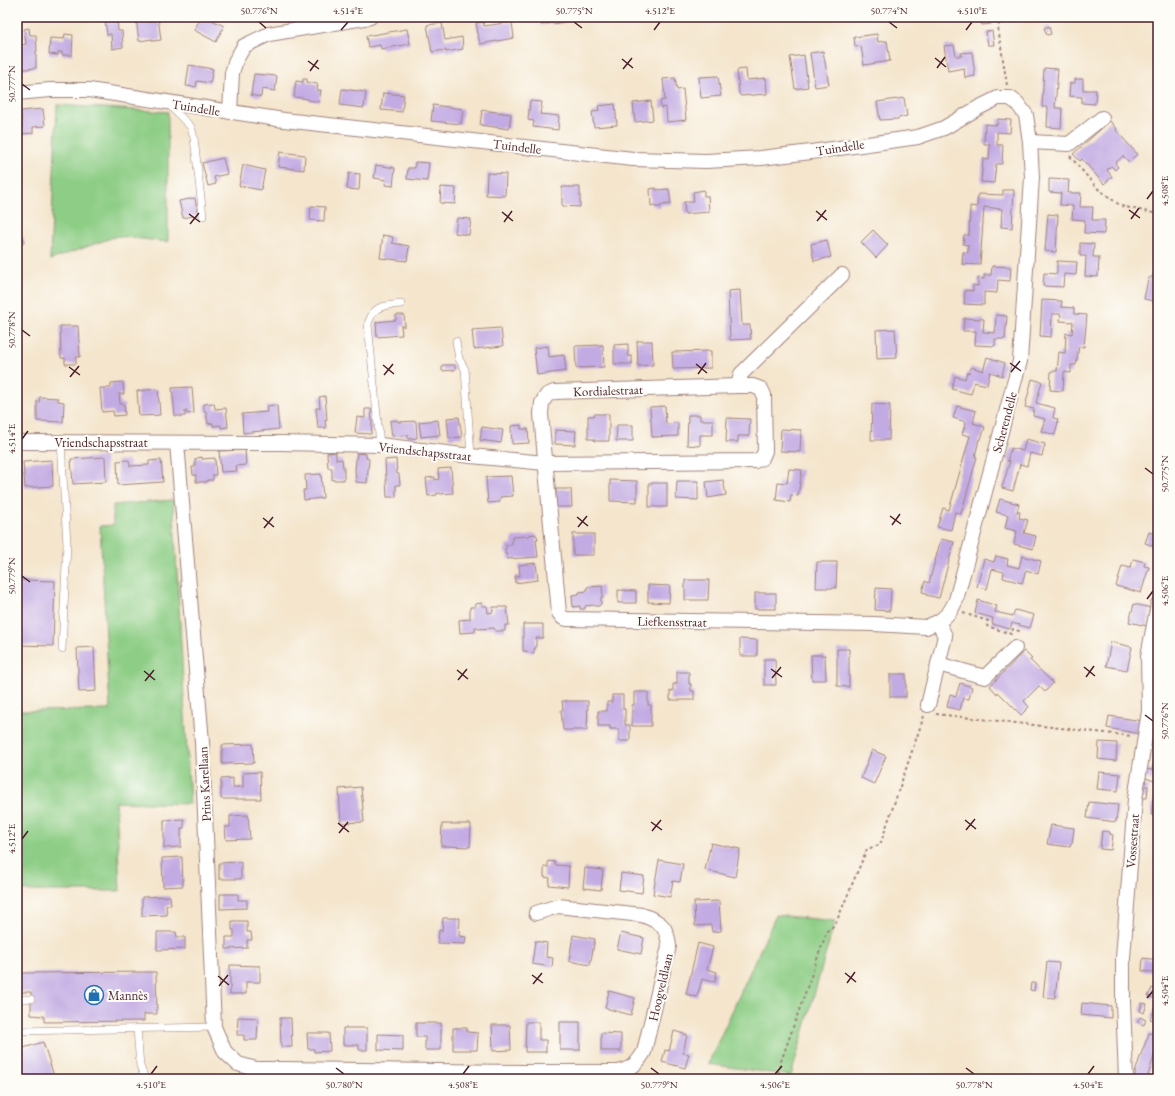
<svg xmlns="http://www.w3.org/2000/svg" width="1175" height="1096" font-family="'EB Garamond',serif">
<rect width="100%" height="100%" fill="#fdfcf7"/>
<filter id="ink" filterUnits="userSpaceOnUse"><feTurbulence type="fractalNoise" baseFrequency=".025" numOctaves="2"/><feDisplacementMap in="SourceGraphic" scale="8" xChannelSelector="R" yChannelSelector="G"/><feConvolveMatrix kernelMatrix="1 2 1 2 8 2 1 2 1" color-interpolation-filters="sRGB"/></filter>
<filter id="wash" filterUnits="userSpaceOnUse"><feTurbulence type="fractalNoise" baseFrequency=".012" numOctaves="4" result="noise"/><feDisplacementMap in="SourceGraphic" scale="16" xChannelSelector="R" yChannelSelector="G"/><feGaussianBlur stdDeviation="0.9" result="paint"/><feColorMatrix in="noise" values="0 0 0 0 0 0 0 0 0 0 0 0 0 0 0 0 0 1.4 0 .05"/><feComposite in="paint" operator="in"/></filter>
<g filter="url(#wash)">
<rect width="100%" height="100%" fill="#f4e5cc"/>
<g fill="#8dcd85" stroke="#6c7658">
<polygon points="57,105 168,112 168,242 117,236 50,260"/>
<polygon points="173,500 190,804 116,802 120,891 17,891 17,711 110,710 100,526 113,525 113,505"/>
<polygon points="776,915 835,921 791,1076 708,1064"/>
</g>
<g id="blocks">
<g fill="#c2aae3">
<polygon points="158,17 161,40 153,41 152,39 139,41 136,19"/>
<polygon points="201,17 206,17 224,26 216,42 194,30"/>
<polygon points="540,17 576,17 576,20 553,24 552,23 541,25"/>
<polygon points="980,17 990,17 991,24 982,25"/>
<polygon points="117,18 118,31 122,31 123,47 112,49 111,34 107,35 105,20"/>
<polygon points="483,22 484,26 512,22 514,38 480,44 476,23"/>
<polygon points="442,23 445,40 462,37 463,49 446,52 446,50 432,52 427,25"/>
<polygon points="1049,26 1051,34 1047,35 1044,28"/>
<polygon points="29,28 30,35 36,35 37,51 36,51 36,68 17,70 17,46 26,44 24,29"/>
<polygon points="407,29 410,44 381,49 380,45 368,47 366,36"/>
<polygon points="992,31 994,45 988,45 986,32"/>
<polygon points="65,34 73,35 72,55 62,55 62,52 58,52 58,55 49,54 50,38 64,39"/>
<polygon points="877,34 878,42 887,41 890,61 864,65 861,46 855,47 854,37"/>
<polygon points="954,45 956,56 962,56 961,53 972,52 975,76 965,78 964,68 948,71 944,46"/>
<polygon points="823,51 829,85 815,87 810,53"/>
<polygon points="804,55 808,87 795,89 790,57"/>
<polygon points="189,65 213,69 210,83 197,81 196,87 186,86"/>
<polygon points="1044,68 1058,69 1055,108 1062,108 1061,128 1047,127 1048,107 1042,107"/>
<polygon points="746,69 747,80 766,78 767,94 741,96 739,94 737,70"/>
<polygon points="254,74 277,76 275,91 262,89 261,97 251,95"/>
<polygon points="718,76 721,96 701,98 699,77"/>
<polygon points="675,78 677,90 683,89 686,120 667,122 666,107 661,108 660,101 665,100 663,79"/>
<polygon points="303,79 307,79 307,82 318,84 317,90 321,90 319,102 308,100 308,99 294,97 296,81 303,82"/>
<polygon points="1075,79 1083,79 1083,90 1096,90 1095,104 1082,103 1082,97 1069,96 1070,83 1075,83"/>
<polygon points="342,89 366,92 364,108 340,105"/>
<polygon points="383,93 404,95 402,112 381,110"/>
<polygon points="904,98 907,116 898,118 898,119 880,120 877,102"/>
<polygon points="530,101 542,102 540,114 559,116 558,130 533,127 534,121 528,120"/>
<polygon points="651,101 653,120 635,122 633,103"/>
<polygon points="615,104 617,125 594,127 592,112 599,111 598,106"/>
<polygon points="433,105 463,109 461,124 431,121"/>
<polygon points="43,109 45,126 33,127 33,133 23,134 21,111"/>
<polygon points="482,110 511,114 509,129 480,125"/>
<polygon points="998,119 1011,120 1010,133 997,132 997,145 1003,145 1002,164 996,164 994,183 981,182 983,159 989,160 990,144 984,144 985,124 997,125"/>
<polygon points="1110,121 1117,129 1116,130 1137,154 1129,162 1123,156 1115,163 1118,167 1115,170 1111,166 1107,170 1112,177 1104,184 1082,159 1080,161 1073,154"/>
<polygon points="280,152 305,155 304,170 278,167"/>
<polygon points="223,158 227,174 214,177 216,184 208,186 202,163"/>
<polygon points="415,162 429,163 427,181 407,179 408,168 415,168"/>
<polygon points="243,165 265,170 261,190 239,186"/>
<polygon points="376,165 395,168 393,186 385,185 386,180 374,178"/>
<polygon points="349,173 360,174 359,190 347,189"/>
<polygon points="487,173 506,174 505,196 486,195"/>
<polygon points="1049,179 1069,180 1068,193 1081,193 1080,207 1093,207 1092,220 1105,220 1104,234 1084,233 1085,220 1072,219 1073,206 1060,205 1061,193 1049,192"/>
<polygon points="441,187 456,188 455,204 440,203"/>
<polygon points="562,187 580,187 580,207 562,206"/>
<polygon points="656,188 656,190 669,189 671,204 661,205 661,207 655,207 655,205 651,206 650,189"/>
<polygon points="704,190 704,196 708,196 709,212 685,214 684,202 694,202 693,192"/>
<polygon points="1003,190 1014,190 1012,228 1001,227 1002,209 984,207 980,265 962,264 963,252 968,253 968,245 963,244 964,235 969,235 970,206 977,207 978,194 1003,195"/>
<polygon points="195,198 198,215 183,218 179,201"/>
<polygon points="311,206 325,207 324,221 310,220"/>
<polygon points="1048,214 1058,215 1056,252 1045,251"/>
<polygon points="457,218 471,219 469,235 455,233"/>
<polygon points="873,230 888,245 876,258 861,242"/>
<polygon points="21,234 24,239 24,243 18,245 21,254 17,255 17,235"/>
<polygon points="383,235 393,237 392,243 409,246 407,261 380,258"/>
<polygon points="827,240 831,257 814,261 811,244"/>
<polygon points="1080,243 1094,244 1093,257 1099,257 1098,277 1085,276 1086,256 1080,256"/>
<polygon points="1057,261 1077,262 1076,275 1064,274 1063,287 1043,286 1044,273 1057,274"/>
<polygon points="992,266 1011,267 1010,281 998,280 997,293 984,292 984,305 964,304 965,290 973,291 973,285 978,286 978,278 984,279 984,275 991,275"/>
<polygon points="1156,274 1158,274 1158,302 1144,299 1148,279"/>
<polygon points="740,290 742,325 750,325 751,339 730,340 728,291"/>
<polygon points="1042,300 1062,301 1061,307 1074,308 1074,314 1087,315 1084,347 1079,346 1076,365 1071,365 1071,373 1064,372 1063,391 1050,390 1051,371 1057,371 1059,352 1065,353 1066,333 1072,334 1073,322 1060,321 1061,314 1052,314 1051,337 1040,336"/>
<polygon points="396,315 404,315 405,326 401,326 402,335 377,337 376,322 396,320"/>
<polygon points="996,315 1007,316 1005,339 995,339 995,346 975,345 976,331 963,331 964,318 984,319 983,332 995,333"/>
<polygon points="60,326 78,326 80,357 76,357 76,364 65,364 65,358 61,358"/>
<polygon points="501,328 503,346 474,349 472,330"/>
<polygon points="895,329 897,358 877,359 876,330"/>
<polygon points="637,341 652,341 653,365 638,366"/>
<polygon points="628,344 628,356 632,356 632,364 614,364 614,345"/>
<polygon points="603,345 604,367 576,368 575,346"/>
<polygon points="548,346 549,357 564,355 566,371 537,375 534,348"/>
<polygon points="711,351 711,368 673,369 672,352"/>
<polygon points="987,357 1005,363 1002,376 990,372 987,385 974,382 971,394 952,389 955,376 965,379 967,372 969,373 971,367 983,371"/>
<polygon points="442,365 455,365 455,370 442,371"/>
<polygon points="1032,379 1042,382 1036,403 1055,408 1053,418 1058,419 1057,422 1058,422 1055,435 1041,431 1045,419 1033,416 1034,409 1025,407"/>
<polygon points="123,382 124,394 119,394 120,404 124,404 125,415 114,416 113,411 102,412 100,388 111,388 111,383"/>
<polygon points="192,387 194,413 187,414 187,411 185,411 185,416 175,416 172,388"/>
<polygon points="158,389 160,415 139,416 137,391"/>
<polygon points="325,396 327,420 325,420 326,428 318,428 316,408 320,408 319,397"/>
<polygon points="40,397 58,398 58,401 64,402 63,422 37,421 37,401 39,402"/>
<polygon points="214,403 215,409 226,408 228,427 221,428 221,425 213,426 213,423 208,424 206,411 204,411 204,404"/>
<polygon points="872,404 890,405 889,440 871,440"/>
<polygon points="274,405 277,406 279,429 243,433 242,414 267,412 266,407 268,406"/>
<polygon points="665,406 666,424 678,423 678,436 652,437 650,407"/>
<polygon points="957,406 976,411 973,423 985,427 981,439 979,439 975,457 977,457 961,514 955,512 951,530 937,527 943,508 949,510 970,436 962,434 966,422 953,418"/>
<polygon points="365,409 371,409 372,425 371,434 355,433 357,417 365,418"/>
<polygon points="594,414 609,414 609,441 594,441 594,439 588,439 588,416 594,416"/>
<polygon points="688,415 700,415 700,420 713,420 713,435 700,435 700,446 687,445"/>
<polygon points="459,417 462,437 449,438 447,418"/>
<polygon points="727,418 750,419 749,436 738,436 738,442 726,442"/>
<polygon points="397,420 398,422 416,421 417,438 408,439 408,435 392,436 390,421"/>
<polygon points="438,420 440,435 421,437 419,422"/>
<polygon points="521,425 521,429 528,429 529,443 512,444 511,426"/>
<polygon points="617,425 633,425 633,441 616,441"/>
<polygon points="482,427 503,430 501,443 480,440"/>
<polygon points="781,429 801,430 800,452 780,451"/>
<polygon points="555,430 576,431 575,445 555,444"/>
<polygon points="1026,439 1045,444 1042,456 1030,453 1027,466 1020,464 1013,491 1002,488 1010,461 1007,461 1011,448 1023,451"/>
<polygon points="245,450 246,465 236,466 237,471 221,472 219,451"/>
<polygon points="336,452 336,460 342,459 343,467 344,467 344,480 332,480 332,468 328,468 327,453"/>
<polygon points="357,453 366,454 366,458 369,459 367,483 356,482 355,469"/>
<polygon points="105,457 106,482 73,484 71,459"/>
<polygon points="202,457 202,459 215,458 216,475 213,475 213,480 207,480 207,482 196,482 196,475 193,475 192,467 195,467 195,459 196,459 197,458"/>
<polygon points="396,459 397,474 399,474 400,485 396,485 396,497 387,497 385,460"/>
<polygon points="52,460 53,486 25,488 23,462"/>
<polygon points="129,460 130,466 149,465 149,461 161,460 163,482 118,485 117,461"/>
<polygon points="451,468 453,493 441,494 439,493 437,493 437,495 428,496 426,478 435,477 435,480 439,479 438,469"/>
<polygon points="789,469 802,470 798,496 791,495 790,502 776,500 778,482 787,483"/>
<polygon points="321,474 323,498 304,500 303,490 306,490 305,475"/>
<polygon points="511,476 513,496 500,497 500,502 488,503 486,477"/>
<polygon points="610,480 637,481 637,502 610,501"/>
<polygon points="723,480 726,495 708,498 706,482"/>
<polygon points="677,481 698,481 698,500 676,499"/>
<rect x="649" y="483" width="18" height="24"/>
<polygon points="556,489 571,489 572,507 556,507"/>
<polygon points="1000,499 1019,504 1017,512 1020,512 1019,518 1028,520 1024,533 1036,536 1033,549 1014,544 1017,531 1005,528 1008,515 996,512"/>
<polygon points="1158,529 1158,548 1145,543 1149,532 1156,534"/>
<polygon points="535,534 537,536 538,539 536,539 538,557 507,559 507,554 505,554 505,549 506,549 506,545 512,545 512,537 529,536 529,535"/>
<rect x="573" y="534" width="21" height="21"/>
<polygon points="941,539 954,542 939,598 926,595 926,593 922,592 925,581 929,583"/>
<polygon points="996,556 1008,559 1007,565 1019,568 1022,556 1041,561 1038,574 1026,570 1022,583 1003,578 1004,572 992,569 987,589 977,587 984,559 994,562"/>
<polygon points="1133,559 1145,562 1144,566 1149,567 1141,593 1116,586 1122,566 1131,568"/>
<polygon points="817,562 837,562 836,588 816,588"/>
<polygon points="536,563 538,580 515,583 515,576 520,576 519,565"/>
<polygon points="20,580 55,581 53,646 18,645"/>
<polygon points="685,580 709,580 708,600 685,600"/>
<polygon points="648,585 670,586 669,603 648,602"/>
<polygon points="602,586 603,597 601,597 601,604 599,606 595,606 594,605 585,606 585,609 580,609 580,606 573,607 572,595 579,594 579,592 587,591 587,587"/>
<polygon points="876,588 891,589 890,611 875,610"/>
<polygon points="618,590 636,591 636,603 618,603"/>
<rect x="755" y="593" width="21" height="16"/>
<polygon points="978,600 997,606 995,612 1013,616 1015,610 1034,615 1030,628 1012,623 1010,629 992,624 993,618 975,613"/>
<polygon points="482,603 482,606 487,606 488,613 493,612 493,607 507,607 509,625 505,625 505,631 495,631 494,628 478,629 478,627 475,627 475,632 460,633 459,620 470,619 470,607 475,607 475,604"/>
<polygon points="1134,604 1151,608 1147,626 1129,622"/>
<polygon points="523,624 543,624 543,638 536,638 536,648 534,649 534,653 527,652 527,651 523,651"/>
<polygon points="740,639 757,640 757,656 740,656"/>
<polygon points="1111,642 1132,647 1127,670 1106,666"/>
<polygon points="94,647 96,691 79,692 77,648"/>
<polygon points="837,649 849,649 849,687 837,686"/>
<polygon points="1024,651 1032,659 1030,660 1053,683 1045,692 1039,686 1024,701 1029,707 1021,715 998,692 997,694 990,686"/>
<polygon points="811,655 825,655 826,680 812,680"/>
<polygon points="764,659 775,659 776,685 764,685"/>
<polygon points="677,672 689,672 689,684 691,684 691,691 694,691 694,700 670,700 670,691 673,691 673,684 677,684"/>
<rect x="890" y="674" width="16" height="23"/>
<polygon points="960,683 972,687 969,699 963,698 960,710 947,707 950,694 956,696"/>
<polygon points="634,692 648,692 648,705 651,705 651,726 632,726 632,705 634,705"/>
<polygon points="612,695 623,695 623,709 625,709 625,725 630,725 630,741 619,741 619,729 610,729 610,726 598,726 598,711 607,711 607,702 612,702"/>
<polygon points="562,701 588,701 587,730 563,730 561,710 563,709"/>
<polygon points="1109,716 1143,721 1141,734 1107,728"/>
<polygon points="1099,742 1117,743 1116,761 1098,759"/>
<polygon points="253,744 254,763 222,764 222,745"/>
<polygon points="872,750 886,756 874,784 861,778"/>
<polygon points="1153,766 1158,767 1158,782 1142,777 1142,768 1152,770"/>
<polygon points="260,772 261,799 221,799 221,779 233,778 233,787 243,787 243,773"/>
<polygon points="1099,772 1120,774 1118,791 1097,789"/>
<polygon points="1140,786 1148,786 1147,798 1140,798"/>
<polygon points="361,787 364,822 341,823 339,789"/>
<polygon points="1153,800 1158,800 1158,816 1151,815"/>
<polygon points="1089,802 1118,805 1116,822 1087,818"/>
<polygon points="248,815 250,839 226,840 225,827 230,827 230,816"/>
<polygon points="184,819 184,828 181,828 181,847 164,848 164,820"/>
<polygon points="442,824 471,824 470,847 441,846"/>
<polygon points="1051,825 1074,828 1072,844 1071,844 1070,847 1047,844"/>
<polygon points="1102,831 1110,832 1110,834 1113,835 1111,850 1100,849"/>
<polygon points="711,843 740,849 735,877 705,870"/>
<polygon points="182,857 183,886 163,887 162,858"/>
<polygon points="659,860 683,864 680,882 673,881 670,897 653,894"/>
<polygon points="548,861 555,862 555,865 569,866 568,887 549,885 550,878 544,877 544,867 548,867"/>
<polygon points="241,862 241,879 219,879 219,863"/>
<polygon points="585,868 603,870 601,890 583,888"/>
<polygon points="621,873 644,876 642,893 619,890"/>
<polygon points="220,894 238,894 238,900 247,900 247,908 220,909"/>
<polygon points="170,896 171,905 166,905 167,915 142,916 142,897"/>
<polygon points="719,901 721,931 712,932 711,925 695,926 694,902"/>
<polygon points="443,918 460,918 459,936 466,937 465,944 438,943 439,930 442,931"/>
<polygon points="232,921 247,921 247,932 251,932 252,940 247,940 247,948 226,949 226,937 234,937 234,930 232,930"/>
<polygon points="157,932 176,932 177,937 185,937 185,949 157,950"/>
<polygon points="621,933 644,938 641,954 617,949"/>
<polygon points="573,935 595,939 590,965 569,961"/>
<polygon points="535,941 547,943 546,957 553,958 552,967 532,964"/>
<polygon points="698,943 713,947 707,969 717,972 715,982 702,979 697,997 686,994"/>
<polygon points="1143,958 1158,960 1158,971 1157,971 1157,973 1142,971"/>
<polygon points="1047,962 1059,963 1055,998 1043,997"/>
<polygon points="230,965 260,966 260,982 246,982 246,994 230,994"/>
<polygon points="156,972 157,1014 144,1014 144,1021 44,1022 44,1016 31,1015 31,992 17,992 17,973"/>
<polygon points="1031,983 1035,983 1034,991 1030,990"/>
<polygon points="1152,988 1156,990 1153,998 1148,996"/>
<polygon points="609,991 635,998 631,1015 605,1008"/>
<polygon points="1158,1002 1158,1010 1153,1020 1150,1019"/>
<polygon points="1082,1003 1111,1006 1111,1018 1081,1015"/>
<polygon points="1142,1003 1147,1004 1144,1013 1140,1011"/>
<polygon points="238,1017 258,1018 257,1040 244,1040 244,1035 237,1035"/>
<polygon points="1140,1017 1146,1020 1144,1025 1137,1022"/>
<polygon points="280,1018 291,1018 292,1047 281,1047"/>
<polygon points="526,1022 539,1022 539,1040 546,1040 546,1052 525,1052"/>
<rect x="560" y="1022" width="20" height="28"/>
<polygon points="416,1023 441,1023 441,1050 425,1050 425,1037 416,1037"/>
<polygon points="492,1025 510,1025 511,1050 493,1051"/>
<polygon points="343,1028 367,1028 367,1050 359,1050 359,1045 343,1045"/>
<polygon points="453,1028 467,1028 467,1032 478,1033 477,1050 453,1050"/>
<polygon points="674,1031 687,1035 683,1053 689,1054 685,1068 662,1062 665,1050 669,1051"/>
<polygon points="307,1033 329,1033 330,1051 314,1052 314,1049 308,1049"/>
<polygon points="601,1033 621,1034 621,1051 601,1051"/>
<polygon points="1149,1033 1158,1035 1158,1043 1147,1079 1136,1079 1135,1073 1140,1057"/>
<polygon points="378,1034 403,1035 403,1051 378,1050"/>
<polygon points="43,1042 55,1079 17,1079 17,1050"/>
</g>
</g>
</g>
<g filter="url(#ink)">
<use href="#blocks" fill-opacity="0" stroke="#9f827c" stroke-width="1"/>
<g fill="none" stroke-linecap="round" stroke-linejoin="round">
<g stroke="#9f827c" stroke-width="8">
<g id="lane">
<polyline points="171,103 172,108 191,127 194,138 203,216"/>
<polyline points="456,341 459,359 465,369 471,456"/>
<polyline points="61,442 67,544 62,649"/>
<path d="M380,445L368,324C374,304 384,306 401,304"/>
<polyline points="17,999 31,999"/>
<polyline points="137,1029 140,1066 145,1079"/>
<polyline points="17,1031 214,1027"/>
</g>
</g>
<g stroke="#9f827c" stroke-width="16">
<g id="street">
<path d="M17,93L50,90H89L284,120L633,159L706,161L761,158L811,152L918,137L944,128L978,108L998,98H1010L1017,103L1026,115L1030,142L1032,177L1020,361L956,600C951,611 948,615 938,622L945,636L928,705"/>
<polyline points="230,112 232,73 236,60 244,46 269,34 370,17"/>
<polyline points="1030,142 1069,144 1102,118"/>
<polyline points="738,386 741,374 842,275"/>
<polyline points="17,442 279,443 380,445 471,456 545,463 755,461 762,458 765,451 764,395 761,389 753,386 738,386 554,392 547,395 542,403 541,414 559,613 563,618 567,619 874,624 926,627 938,622"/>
<polyline points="177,443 202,742 214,1027 225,1052 238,1064 256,1069 282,1069 285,1079"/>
<polyline points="938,664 985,677 1015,648"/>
<polyline points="282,1069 525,1072 525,1079"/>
<path d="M525,1072H619C632,1068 637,1064 644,1052L669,946C667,926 661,922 642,915L558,906L536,913"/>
<polyline points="1126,1079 1123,1001 1123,958 1135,799 1149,711 1148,656 1158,604"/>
</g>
</g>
<g stroke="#9f827c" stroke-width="2" stroke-dasharray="3 3" stroke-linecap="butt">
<path d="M1007,85L998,28C999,21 1003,20 1009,17"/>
<polyline points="1070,156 1097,188 1121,206 1158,214"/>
<polyline points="963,613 988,621 987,626 1011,634 1013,629 1022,632"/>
<polyline points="936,714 1132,736"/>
<polyline points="780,1079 778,1070 827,931 835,925 867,849 880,845 924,716"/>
</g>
<use href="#lane" stroke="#fff" stroke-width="7"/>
<use href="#street" stroke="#fff" stroke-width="14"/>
</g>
</g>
<path fill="none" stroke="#4a1f2b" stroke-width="1.5" d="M259,22L266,28M574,22L582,28M889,22L897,28M341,30L348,22M654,30L660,22M966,30L972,22M935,58L946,67M622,59L633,68M308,61L319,69M937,68L945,57M623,69L632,58M310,71L318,60M22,84L30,90M1147,199L1153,191M1129,210L1140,218M816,211L827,220M502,212L513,221M189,214L200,222M1131,219L1139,208M817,221L826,210M504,222L512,211M190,224L199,213M22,330L30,336M1010,363L1021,371M696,364L707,373M383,365L394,374M69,367L80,375M1011,372L1020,361M698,374L706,363M384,375L393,364M70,377L79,366M22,439L28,431M1145,468L1153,474M890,516L901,524M577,517L588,526M263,518L274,527M892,525L900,514M578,527L587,516M264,528L273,517M22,576L30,582M1147,599L1153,591M1084,667L1095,676M771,669L782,677M457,670L468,679M144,671L155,680M1086,677L1094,666M772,678L781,667M458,680L467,669M145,681L154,670M1145,715L1153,721M965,820L976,829M651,822L662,830M338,823L349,832M966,830L975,819M652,831L661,820M339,833L348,822M22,839L28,831M845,973L856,982M532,975L543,983M218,976L229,985M847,983L855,972M533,984L542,973M219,986L228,975M1147,998L1153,991M336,1068L344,1074M651,1068L659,1074M966,1068L974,1074M151,1074L157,1066M463,1074L469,1066M775,1074L782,1066M1088,1074L1094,1066"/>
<defs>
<g id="shop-ring" transform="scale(1)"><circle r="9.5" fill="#fdfcf7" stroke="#1f6fb2" stroke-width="1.5"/><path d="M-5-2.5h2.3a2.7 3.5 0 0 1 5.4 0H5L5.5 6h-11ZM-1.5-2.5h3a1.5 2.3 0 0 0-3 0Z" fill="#1f6fb2"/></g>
</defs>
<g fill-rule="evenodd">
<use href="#shop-ring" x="94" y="995"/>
</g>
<g text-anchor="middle" stroke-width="4" stroke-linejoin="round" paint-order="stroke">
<g font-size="13" fill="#4a1f2b" stroke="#fdfcf7">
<text transform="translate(196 107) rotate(9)" y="5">Tuindelle</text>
<text transform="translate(517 146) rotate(7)" y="5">Tuindelle</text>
<text transform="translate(840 147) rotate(-9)" y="5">Tuindelle</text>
<text transform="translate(608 390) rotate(-2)" y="5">Kordialestraat</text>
<text transform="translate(1004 422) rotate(-75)" y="5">Scherendelle</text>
<text x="101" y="447">Vriendschapsstraat</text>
<text transform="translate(425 451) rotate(6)" y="5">Vriendschapsstraat</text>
<text transform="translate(672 621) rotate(1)" y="5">Liefkensstraat</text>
<text transform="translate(204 784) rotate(-93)" y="5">Prins Karellaan</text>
<text transform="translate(1132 841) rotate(-86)" y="5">Vossestraat</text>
<text transform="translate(660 987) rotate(-77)" y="5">Hoogveldlaan</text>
</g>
<g font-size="13" fill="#4a1f2b" stroke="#fdfcf7" text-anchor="start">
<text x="108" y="1000">Mannès</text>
</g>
</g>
<rect width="1175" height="1096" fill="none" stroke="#fdfcf7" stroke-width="44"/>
<rect x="22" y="22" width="1131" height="1052" fill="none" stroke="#4a1f2b" stroke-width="1.5"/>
<g font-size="10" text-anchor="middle" fill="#4a1f2b">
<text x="259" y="14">50.776°N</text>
<text x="348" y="14">4.514°E</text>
<text x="574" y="14">50.775°N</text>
<text x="660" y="14">4.512°E</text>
<text x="889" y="14">50.774°N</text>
<text x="972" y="14">4.510°E</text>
<text transform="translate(11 84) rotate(-90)" y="4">50.777°N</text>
<text transform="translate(1164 191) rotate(-90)" y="4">4.508°E</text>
<text transform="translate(11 330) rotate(-90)" y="4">50.778°N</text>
<text transform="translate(11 439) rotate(-90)" y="4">4.514°E</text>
<text transform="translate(1164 474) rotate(-90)" y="4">50.775°N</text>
<text transform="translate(11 576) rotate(-90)" y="4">50.779°N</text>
<text transform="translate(1164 591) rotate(-90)" y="4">4.506°E</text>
<text transform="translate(1164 721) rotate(-90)" y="4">50.776°N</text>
<text transform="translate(11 839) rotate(-90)" y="4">4.512°E</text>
<text transform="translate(1164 991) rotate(-90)" y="4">4.504°E</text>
<text x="151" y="1088">4.510°E</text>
<text x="344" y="1088">50.780°N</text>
<text x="463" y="1088">4.508°E</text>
<text x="659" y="1088">50.779°N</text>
<text x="775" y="1088">4.506°E</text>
<text x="974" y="1088">50.778°N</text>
<text x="1088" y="1088">4.504°E</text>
</g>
</svg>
